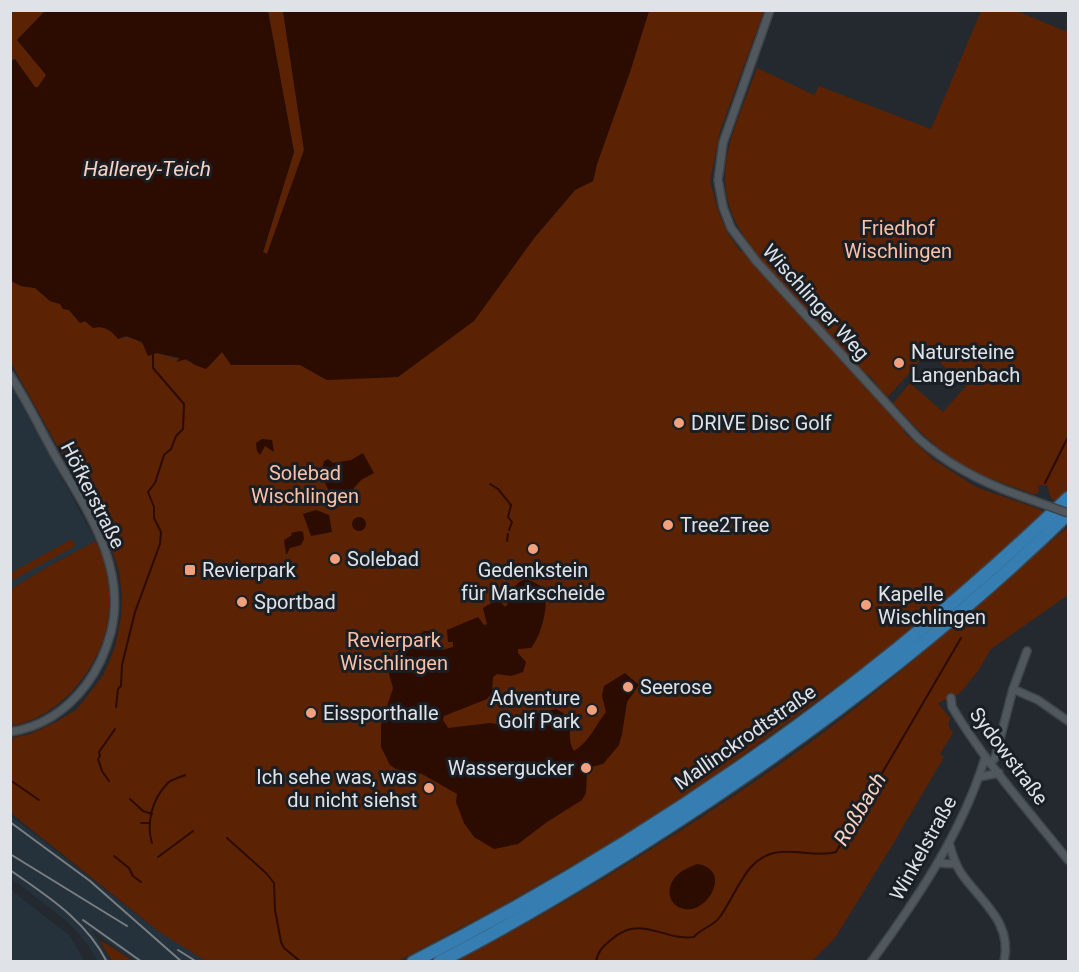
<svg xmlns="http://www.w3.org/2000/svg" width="1079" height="972" font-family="Roboto,sans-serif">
<rect width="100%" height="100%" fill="#23292e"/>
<g fill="#26323b">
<polygon points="11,385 96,541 49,566 11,589"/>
<polygon points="11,816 158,931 206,961 135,961 92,930 110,961 98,961 87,944 68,922 11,878"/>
<polygon points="11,890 70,936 84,961 11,961"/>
</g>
<g fill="#5b2204">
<polygon points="10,11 45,11 17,40 47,75 38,87 34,87 15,59 11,61"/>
<polygon points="268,11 283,11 304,150 267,254 263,253 294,152"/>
<path d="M649,11H764L720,131L710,181L718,210L727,232L741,252L750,245C702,181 734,133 757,68L814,95L819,86L931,129L981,11H1017L1065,31L1068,26V489L1056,502L1051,498L1047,485H1038L1039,490L1036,495C1009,485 979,477 955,460C931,444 912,424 893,403L910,383L943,412L966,386L928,352L887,398L869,375L859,373L905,424L904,432L933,459L976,487L1039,509L1044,512L968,583L879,656L696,789L614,841L498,908L398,961H206L158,931L11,813V738L30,734L56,722L77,709L92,690L104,674L115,647L121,617L122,596L119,571L107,535L11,363V281L24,287L35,288L50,301L60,304L69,310L78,320L90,323L94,328L99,326L112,331L118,339C135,331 144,349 160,354C178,360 187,358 204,368L211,364L222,352L241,365H300L327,380L535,237L575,190L593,181L597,164Z"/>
<path d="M1068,527V595L991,649L978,671L960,693L938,703L950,718L948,725L953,733L940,754L944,757L893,844L835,938L812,961L456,962C574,899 690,828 800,750C894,682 980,602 1068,527Z"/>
<polygon points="72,539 75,546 11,581 11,573"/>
<path d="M96,541C107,565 112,592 108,619C101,667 60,718 11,726V589L49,566Z"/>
<polygon points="99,940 115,949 133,961 112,961"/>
</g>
<g fill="#2c0b00">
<path d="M45,11H268L294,152L263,252L267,254L304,150L283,11H649L630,72L597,164L593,181L575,190L535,237L474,321L398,377L327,380L300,365H231L222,352L206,369L195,365L186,359L176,362L180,358L157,353L148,356L142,342L126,336L118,339C112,330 103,325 93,328L85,321L80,323L69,310L63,309L60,304L50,301L35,288L21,286L11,281V61L15,59L35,87H38L46,75L17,40Z"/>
<polygon points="262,439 272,440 274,452 265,446 260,455 257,451 256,443"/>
<path d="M363,453L374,473L361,480L347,496H351L349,502C329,500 319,478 324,461L328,459L333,463L351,460Z"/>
<polygon points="316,510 329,515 332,532 311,536 303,514"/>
<circle cx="359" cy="524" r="7"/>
<polygon points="300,531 303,532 304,539 301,545 290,548 287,554 286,554 284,540 292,535 291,533"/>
<path d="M526,579C533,582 543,585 545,593C548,609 541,636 531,648L518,649V653L526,662L523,672L511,676L497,674L493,677L492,693L487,699L444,716L443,720L448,728L490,723L514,727L535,714L556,709C580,720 563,734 574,751C590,741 595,726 606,712L602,696L604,686L625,673L639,685L627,702L622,734L619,745L603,764L591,767L587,772L586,793L582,800L547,822L518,844L494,849L474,837L464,823L456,802L457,794L422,774L396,769L390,765L381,747V725L393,688L389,674L391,659L395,653L410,643L424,631H437L442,650L453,647V642H448L447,630L478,617L484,625L487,624L483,608L498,599L505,607L508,604L504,597C513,592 516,581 526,579Z"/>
<path d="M697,864C733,869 708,914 684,909C667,905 666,887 676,876C682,870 690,867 697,864Z"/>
</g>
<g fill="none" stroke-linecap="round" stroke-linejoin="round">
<g stroke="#2c0b00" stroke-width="2">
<polyline points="1045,483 1068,437"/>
<polyline points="490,484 498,489 511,505 508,517 512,522 509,530"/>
<polyline points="507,541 508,534"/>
<polyline points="116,707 118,689 121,686 122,665 135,612 160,544 161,532 154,518 154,507 148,492 155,483 164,455 171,449 176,436 183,429 184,404 153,368 153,355"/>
<polyline points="10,780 39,800"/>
<polyline points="109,781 102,771 98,759 100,756 99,752 115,729"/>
<polyline points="130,799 143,811 152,814"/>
<polyline points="141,823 150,823"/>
<polyline points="227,838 266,873 274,883 275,910 281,942 284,948 301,962"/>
<path d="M152,843C146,824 152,799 167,784C171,779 179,778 185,775"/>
<polyline points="114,856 129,868 133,876 141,882"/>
<polyline points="158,857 193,831"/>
<path d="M596,962C598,950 603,947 612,939C641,914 663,941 694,937C701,928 712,927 719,918C737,895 745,855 780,852C799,850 817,857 836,852L961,638"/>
</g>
<g stroke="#3f4448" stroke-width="10">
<g id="minor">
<path d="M770,10L723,143L718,180L723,207L731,228L757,262L918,438C948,465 981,482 1018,495"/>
<path d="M10,375C28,402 41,431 57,459C88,512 127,567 111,632C106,651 98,669 86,685C67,710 42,727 10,732"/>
<polyline points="1013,689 1038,700 1068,721"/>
<path d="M951,698L952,707C985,762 1028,810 1068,860"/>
<polyline points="990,763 995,758 1013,689 1027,651"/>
<polyline points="979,777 999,773"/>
<path d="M949,843C952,853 955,864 961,873C981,902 1013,922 1004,962"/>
<polyline points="938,863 956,864"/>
<path d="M871,962C917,899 962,833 985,758"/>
</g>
</g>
<g stroke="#3f4448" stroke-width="15">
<g id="trunk">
<path d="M413,962C652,840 875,684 1068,498"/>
<path d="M439,962C531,915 618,861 704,804C833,718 957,622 1068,514"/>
</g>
</g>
<use href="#minor" stroke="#50575d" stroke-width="7"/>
<use href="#trunk" stroke="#367eb2" stroke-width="12"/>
<g stroke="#797e83" stroke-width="2">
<polyline points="10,822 90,881 182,962"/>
<polyline points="10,854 127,926"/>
<path d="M10,870C47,896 86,920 107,962"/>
<polyline points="83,920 142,962"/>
<polyline points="178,950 197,962"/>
</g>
<g stroke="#3f4448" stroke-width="10" stroke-linecap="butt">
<polyline id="minor-bridge" points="1018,495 1068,513"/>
</g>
<use href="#minor-bridge" stroke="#50575d" stroke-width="7"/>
</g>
<g fill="#f2a17e" stroke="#191f24" stroke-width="2">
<circle cx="899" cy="363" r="6"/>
<circle cx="679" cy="423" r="6"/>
<circle cx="668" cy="525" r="6"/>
<circle cx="533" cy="549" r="6"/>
<circle cx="335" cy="559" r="6"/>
<rect x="184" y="564" width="12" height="12" rx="3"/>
<circle cx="242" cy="602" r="6"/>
<circle cx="866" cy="605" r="6"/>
<circle cx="628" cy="687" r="6"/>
<circle cx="592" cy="710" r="6"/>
<circle cx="311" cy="713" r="6"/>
<circle cx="586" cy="768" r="6"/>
<circle cx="429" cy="788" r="6"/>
</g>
<g text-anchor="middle" stroke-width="6" stroke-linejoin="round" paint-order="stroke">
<g font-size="20" fill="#fcc0a6" stroke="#191f24">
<text x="898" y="235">Friedhof<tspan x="898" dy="23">Wischlingen</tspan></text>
<text x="305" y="480">Solebad<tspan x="305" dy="23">Wischlingen</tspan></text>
<text x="394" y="647">Revierpark<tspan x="394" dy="23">Wischlingen</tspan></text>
</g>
<g font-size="20" fill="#dfe3e7" stroke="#191f24">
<text transform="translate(816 302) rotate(48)" y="7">Wischlinger Weg</text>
<text transform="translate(93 495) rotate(63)" y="7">Höfkerstraße</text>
<text transform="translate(745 737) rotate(-35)" y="7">Mallinckrodtstraße</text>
<text transform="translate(1009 756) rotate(53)" y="7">Sydowstraße</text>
<text transform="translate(923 848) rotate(-61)" y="7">Winkelstraße</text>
</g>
<g font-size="20" fill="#dfe3e7" stroke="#191f24" text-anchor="start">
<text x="911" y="359">Natursteine<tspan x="911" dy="23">Langenbach</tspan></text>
<text x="691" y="430">DRIVE Disc Golf</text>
<text x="680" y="532">Tree2Tree</text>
<text x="347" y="566">Solebad</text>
<text x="202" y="577">Revierpark</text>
<text x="533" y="577" text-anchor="middle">Gedenkstein<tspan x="533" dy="23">für Markscheide</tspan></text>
<text x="878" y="601">Kapelle<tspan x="878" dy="23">Wischlingen</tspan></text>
<text x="254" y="609">Sportbad</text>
<text x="640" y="694">Seerose</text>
<text x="580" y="705" text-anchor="end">Adventure<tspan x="580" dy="23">Golf Park</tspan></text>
<text x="323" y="720">Eissporthalle</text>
<text x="574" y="775" text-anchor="end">Wassergucker</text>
<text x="417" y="784" text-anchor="end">Ich sehe was, was<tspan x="417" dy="23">du nicht siehst</tspan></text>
</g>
<g font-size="21" font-style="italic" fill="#fbd2c1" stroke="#191f24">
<text x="147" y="176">Hallerey-Teich</text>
<text transform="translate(860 809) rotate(-59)" y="7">Roßbach</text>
</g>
</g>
<rect width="1079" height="972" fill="none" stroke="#dfe3e7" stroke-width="24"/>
</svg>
